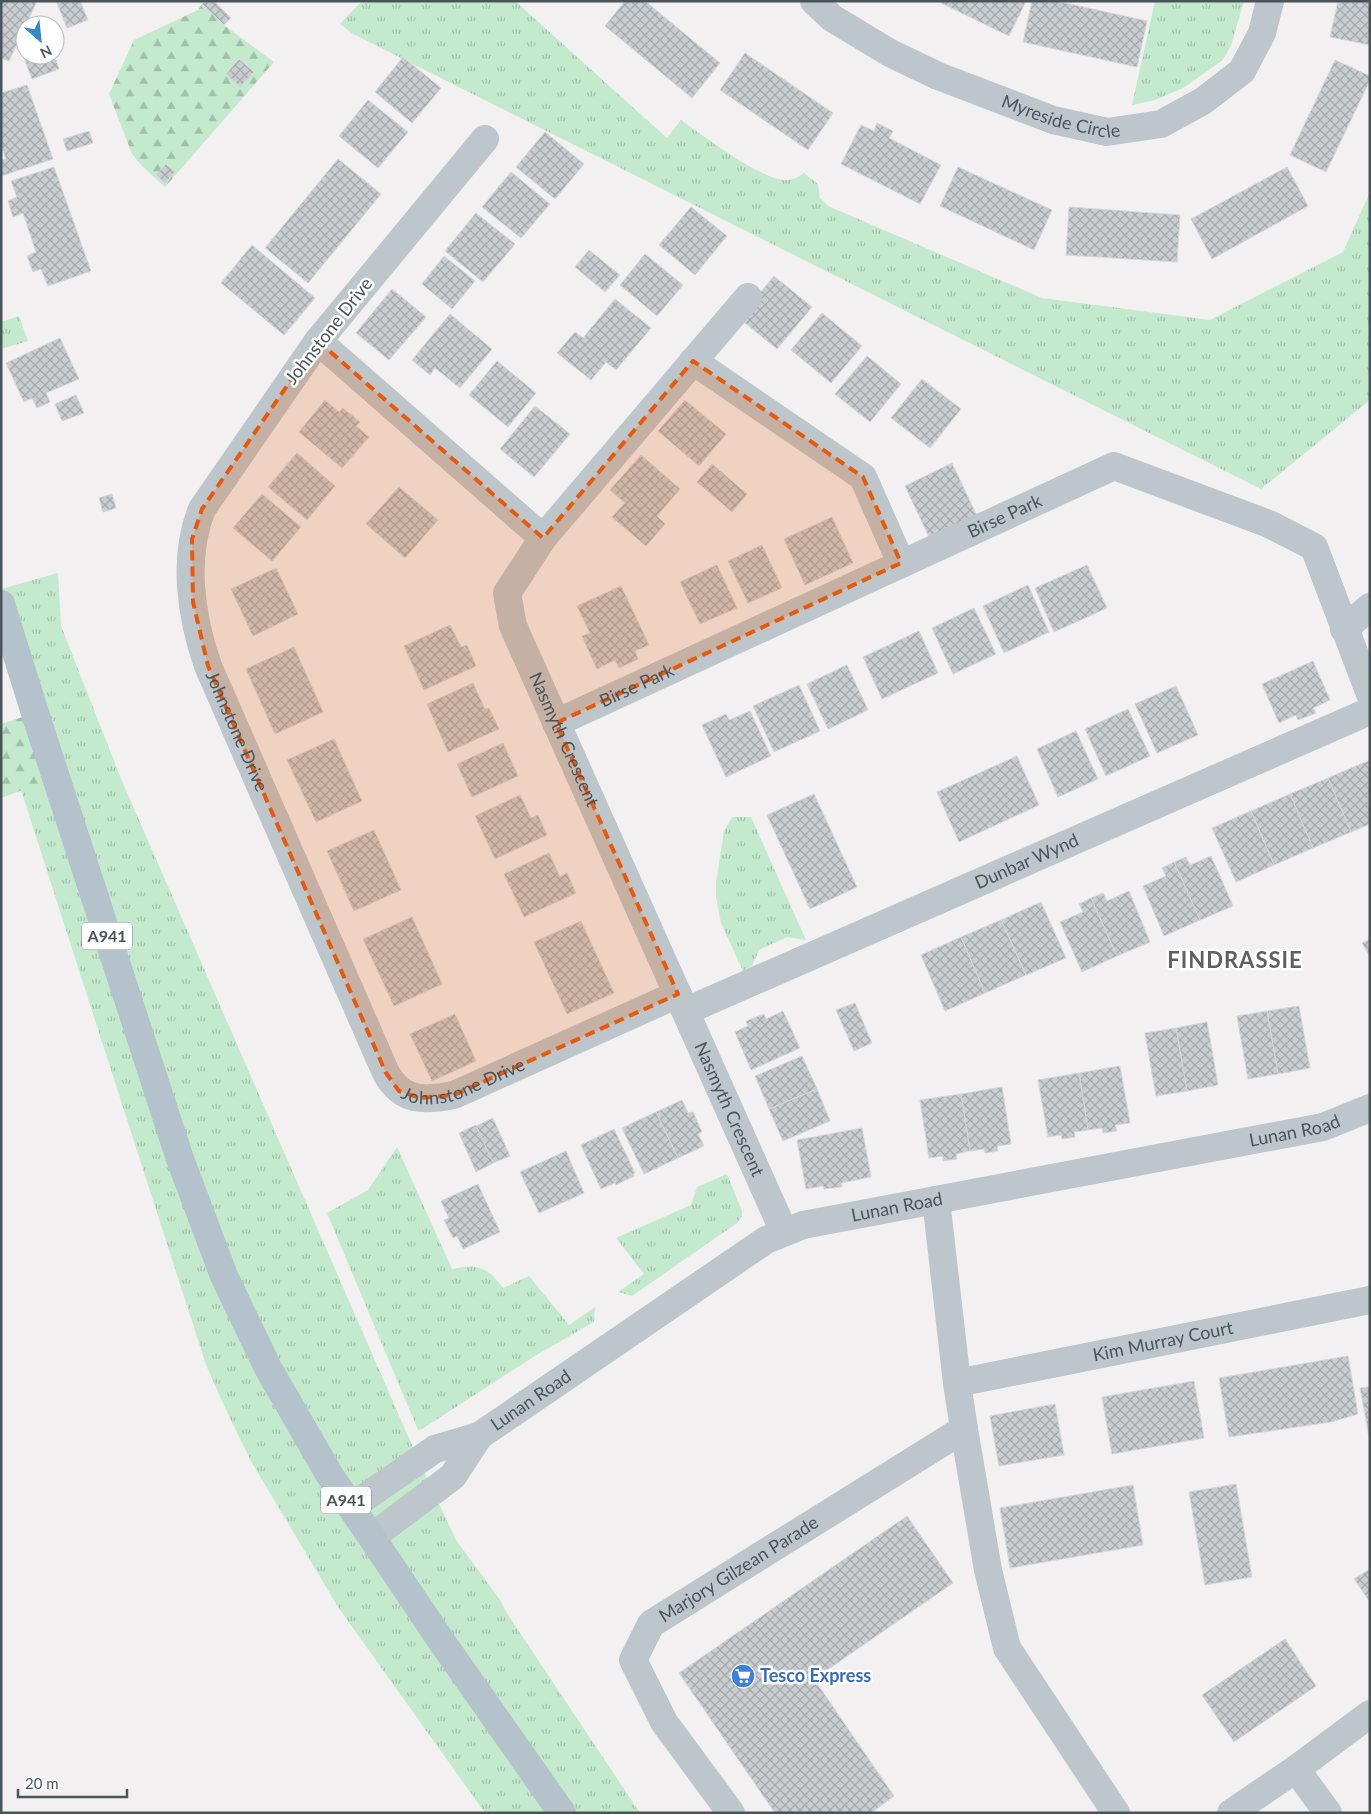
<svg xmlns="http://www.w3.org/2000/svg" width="1371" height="1814" font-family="Lato,sans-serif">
<defs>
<pattern id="grass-tufts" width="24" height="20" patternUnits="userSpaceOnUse" patternTransform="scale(1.25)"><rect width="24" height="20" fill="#c4eacd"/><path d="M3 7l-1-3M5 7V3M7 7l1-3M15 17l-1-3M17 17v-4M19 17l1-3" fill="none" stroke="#a1c0a9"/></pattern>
<pattern id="forest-firs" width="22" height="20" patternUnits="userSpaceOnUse" patternTransform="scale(1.25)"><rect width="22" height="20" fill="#c4eacd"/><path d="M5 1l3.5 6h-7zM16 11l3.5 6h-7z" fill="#a1c0a9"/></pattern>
<pattern id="building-cross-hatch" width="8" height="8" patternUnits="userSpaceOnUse" patternTransform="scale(1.25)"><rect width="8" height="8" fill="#cacdd0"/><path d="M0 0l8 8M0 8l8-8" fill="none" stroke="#a6a9ac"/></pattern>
</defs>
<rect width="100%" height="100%" fill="#f2f0f0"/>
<g fill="url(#grass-tufts)">
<path d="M362,1H515L667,138L681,120C702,135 763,181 786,180C793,180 799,177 804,173L818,184L820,198L828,206L1042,298L1210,320L1343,252L1370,192V400L1261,489L353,34L340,24Z"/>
<polygon points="1155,1 1244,1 1231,46 1223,60 1183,88 1155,100 1132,105"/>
<polygon points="19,316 28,341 1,349 1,322"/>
<polygon points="58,573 61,626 122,781 418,1459 456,1540 500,1600 508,1615 640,1813 485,1813 338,1607 252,1463 227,1412 206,1365 21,790 55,778 1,604 1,589"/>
<polygon points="732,817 751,817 806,940 787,937 759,950 752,966 743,971 721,923 716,897 716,882 724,831"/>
<path d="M397,1147L452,1269C476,1263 488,1267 503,1288L529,1276L569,1325L595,1307L594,1322L538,1354L422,1429L418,1430L327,1213L368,1190Z"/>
<polygon points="727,1174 742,1211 742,1216 737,1223 632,1296 618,1292 644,1274 616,1238 691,1205 697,1187"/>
</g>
<g fill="url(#forest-firs)">
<polygon points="202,4 224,25 274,62 165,187 142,166 132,154 109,94 134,40 198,10"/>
<polygon points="35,713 56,778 1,798 1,724"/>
</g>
<g fill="url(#building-cross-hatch)" stroke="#d4d7da">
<polygon points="1,1 37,1 9,61 1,58"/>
<polygon points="61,1 80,1 88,20 67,28 57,3"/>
<polygon points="205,1 214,1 231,18 224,25 202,4"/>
<polygon points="625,1 645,1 720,63 692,98 605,26"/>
<polygon points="937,1 1026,1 1009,36"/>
<polygon points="1032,1 1056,1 1147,21 1137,67 1023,42"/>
<polygon points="1338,1 1370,1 1370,45 1330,37"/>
<polygon points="745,53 833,113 808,150 720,90"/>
<polygon points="33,55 54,55 59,69 32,79 24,58"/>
<polygon points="403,57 441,88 412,123 375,92"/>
<polygon points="239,59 254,72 240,87 226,74"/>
<polygon points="1335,60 1370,76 1370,80 1326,172 1290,155"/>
<polygon points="27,85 53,159 1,176 1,160 6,159 1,145 1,93"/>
<polygon points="368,100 408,132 378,168 339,136"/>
<polygon points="877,123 893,131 889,138 941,165 920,204 841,164 861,125 874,131"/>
<polygon points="89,131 93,143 67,151 63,139"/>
<polygon points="545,132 584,164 555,199 516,167"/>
<polygon points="338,159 381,194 308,283 265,248"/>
<polygon points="166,164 175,172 165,183 156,175"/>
<polygon points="54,167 91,271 48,286 41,269 33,272 27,256 36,252 23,213 13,217 8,201 17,197 11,181"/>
<polygon points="958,167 1052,210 1034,250 940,206"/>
<polygon points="1287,167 1308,206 1212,259 1191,219"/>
<polygon points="511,172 550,204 521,238 482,207"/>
<polygon points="691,207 727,236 695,275 659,245"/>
<polygon points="1069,207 1180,215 1177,262 1066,255"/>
<polygon points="476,213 515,244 483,282 445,251"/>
<polygon points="252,245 315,298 284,335 221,283"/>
<polygon points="589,250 620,275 605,292 575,267"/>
<polygon points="645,254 683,285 657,316 620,285"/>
<polygon points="444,256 475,281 452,309 422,284"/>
<polygon points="774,276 812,307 777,349 739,318"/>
<polygon points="392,289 426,317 389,360 356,333"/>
<polygon points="615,299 651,328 616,370 606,362 591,380 557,353 575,332 583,338"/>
<polygon points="822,313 862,346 831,383 791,350"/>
<polygon points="450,314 492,349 460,388 435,368 430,375 412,360"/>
<polygon points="60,338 79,379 46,393 50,402 37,408 32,398 24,402 6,363"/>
<polygon points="867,356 901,384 870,422 835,394"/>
<polygon points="497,361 536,393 508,427 469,395"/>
<polygon points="922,379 961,409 930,448 891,418"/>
<polygon points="76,395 84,413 62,421 55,404"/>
<polygon points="325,400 339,412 343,408 360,422 356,426 369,437 342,468 299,432"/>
<polygon points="685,400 726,434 699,466 658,431"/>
<polygon points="535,406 570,434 534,477 500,449"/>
<polygon points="297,453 335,486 307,520 268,487"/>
<polygon points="641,455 680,489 657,516 665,524 646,546 612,517 625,503 610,490"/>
<polygon points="952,463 977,516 930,539 905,486"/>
<polygon points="712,464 747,494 732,512 697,482"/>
<polygon points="399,487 438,520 405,558 366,524"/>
<polygon points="112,494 116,508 103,512 99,498"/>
<polygon points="262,494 301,527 272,561 233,528"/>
<polygon points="832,517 853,563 805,585 784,539"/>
<polygon points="762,545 782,588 748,603 728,561"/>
<polygon points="717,565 737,608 700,624 680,582"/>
<polygon points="1087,565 1107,608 1054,632 1035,588"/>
<polygon points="276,568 298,614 253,636 231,589"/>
<polygon points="1028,585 1049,632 1004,653 983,606"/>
<polygon points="621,586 649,645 635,651 638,659 619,668 615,660 597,669 582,636 590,633 577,606"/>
<polygon points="974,608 996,654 953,674 932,628"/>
<polygon points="450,625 461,647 467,645 476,666 424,690 404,646"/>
<polygon points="919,631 938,673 882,699 863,657"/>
<polygon points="294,647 323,712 275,734 246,669"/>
<polygon points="1313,661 1330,700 1313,708 1316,713 1298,720 1296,715 1279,723 1262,684"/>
<polygon points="847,665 868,710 828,729 807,684"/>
<polygon points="473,683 485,709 489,708 499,729 448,752 427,704"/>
<polygon points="799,685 820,731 774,752 753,706"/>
<polygon points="1176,686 1198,735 1157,753 1135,704"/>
<polygon points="1128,709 1150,756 1106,776 1085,729"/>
<polygon points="750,711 771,756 726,777 702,725 726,714 729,720"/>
<polygon points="1076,731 1098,779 1058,797 1037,749"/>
<polygon points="334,739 362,801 316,822 287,760"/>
<polygon points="503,743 518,776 472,797 457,764"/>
<polygon points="1017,756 1039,805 959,842 937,792"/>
<polygon points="1370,760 1370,824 1351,832 1328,778"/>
<polygon points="1328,778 1351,832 1313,848 1290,794"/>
<polygon points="814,794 857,887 810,909 767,815"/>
<polygon points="1290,794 1313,848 1274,865 1251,811"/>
<polygon points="520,795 531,818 538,815 547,835 495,859 475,816"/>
<polygon points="1251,811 1274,865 1236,882 1212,828"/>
<polygon points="374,830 401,890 354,911 327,851"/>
<polygon points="549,853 560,877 567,873 576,893 524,917 504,874"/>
<polygon points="1211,856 1233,906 1200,920 1174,862 1186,857 1190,865"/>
<polygon points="1174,862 1200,920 1164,936 1143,886 1166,876 1162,868"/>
<polygon points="1129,891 1150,942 1117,956 1091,898 1103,893 1107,901"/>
<polygon points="1091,898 1117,956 1082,972 1060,922 1083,912 1079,904"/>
<polygon points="1041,902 1066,958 1026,975 1001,920"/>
<polygon points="412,917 442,984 394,1006 363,939"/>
<polygon points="1001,920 1026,975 985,993 961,937"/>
<polygon points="581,921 614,993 567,1014 534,942"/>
<polygon points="961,937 985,993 945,1011 921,955"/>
<polygon points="1370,939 1370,957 1362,943"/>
<polygon points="855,1003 872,1043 854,1051 836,1010"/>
<polygon points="1299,1006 1310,1068 1278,1074 1267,1011"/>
<polygon points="783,1011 800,1048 751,1070 735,1032 748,1026 746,1021 764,1014 766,1019"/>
<polygon points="1267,1011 1278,1074 1248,1079 1237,1016"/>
<polygon points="455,1014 476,1061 432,1081 410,1034"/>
<polygon points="1207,1022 1218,1085 1187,1091 1176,1028"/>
<polygon points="1176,1028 1187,1091 1156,1096 1145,1033"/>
<polygon points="802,1056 817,1089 769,1109 755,1076"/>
<polygon points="1120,1066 1130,1123 1115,1125 1117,1131 1103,1133 1102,1128 1088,1130 1079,1073"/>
<polygon points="1079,1073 1088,1130 1074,1132 1075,1137 1062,1139 1061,1135 1048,1137 1038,1080"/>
<polygon points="1002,1087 1011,1144 997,1146 998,1151 985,1153 984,1149 970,1151 961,1094"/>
<polygon points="817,1089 830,1121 783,1141 769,1109"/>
<polygon points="961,1094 970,1151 956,1154 957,1159 943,1161 943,1156 929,1158 920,1100"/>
<polygon points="682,1100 688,1113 693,1112 702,1132 698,1134 704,1146 678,1158 656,1112"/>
<polygon points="656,1112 678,1158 644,1174 622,1128"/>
<polygon points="493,1118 510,1156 493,1163 476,1126"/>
<polygon points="476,1125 493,1163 476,1172 459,1133"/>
<polygon points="862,1128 871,1177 841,1183 842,1187 824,1189 823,1186 806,1189 797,1140"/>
<polygon points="614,1129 635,1173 633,1174 634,1176 616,1185 615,1183 601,1189 581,1145"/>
<polygon points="566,1151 584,1193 539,1213 520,1172"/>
<polygon points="478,1184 500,1232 463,1249 457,1236 453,1238 444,1220 449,1218 441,1201"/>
<polygon points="1348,1356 1358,1414 1331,1422 1229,1437 1219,1378"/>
<polygon points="1194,1381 1204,1438 1112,1454 1102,1397"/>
<polygon points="1370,1387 1370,1442 1360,1388"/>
<polygon points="1055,1404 1064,1455 999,1466 990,1416"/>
<polygon points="1236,1484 1252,1577 1205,1585 1189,1492"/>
<polygon points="1133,1485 1143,1545 1010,1568 1000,1508"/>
<polygon points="907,1516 953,1583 814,1679 894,1796 871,1813 775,1813 679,1673"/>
<polygon points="1370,1569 1370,1602 1354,1579"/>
<polygon points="1285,1639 1316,1686 1234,1742 1202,1695"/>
</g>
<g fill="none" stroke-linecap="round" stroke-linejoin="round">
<g stroke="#bdc6cb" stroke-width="28">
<path id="s1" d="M814,1L832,18L890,53L938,76L1053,120L1107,132L1161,124L1203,101L1242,71L1262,33L1270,1"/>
<path id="s2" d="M485,139L318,341L202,509C182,558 191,617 208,666L386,1073C402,1102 424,1101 454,1095L678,994"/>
<path id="s3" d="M748,297L543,538L507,593L513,626L784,1232"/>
<polyline points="318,341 543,538"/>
<polyline points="693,361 863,477 901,563"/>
<polyline points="1344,629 1370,607"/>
<path id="s4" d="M556,723L1114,466L1269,524L1314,547L1370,694"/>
<path id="s5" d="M686,1011L1370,711"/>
<polyline points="936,1200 957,1383 964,1429 988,1570 1007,1648 1116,1813"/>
<path id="s6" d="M957,1383L1370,1300"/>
<path id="s7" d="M351,1507L435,1449L479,1436L766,1240L803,1225L1323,1127L1370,1108"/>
<polyline points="372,1537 453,1476 479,1436"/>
<path id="s8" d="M731,1813L664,1722L633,1660L651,1624L964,1429"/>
<polyline points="1231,1813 1296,1769"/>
<polyline points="1328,1813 1296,1769 1370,1714"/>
</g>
<polyline stroke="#b3c2cb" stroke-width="28" points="1,604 35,713 180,1159 224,1276 268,1368 329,1474 442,1642 562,1813"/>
</g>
<path fill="#e8590c" fill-opacity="0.2" stroke="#e8590c" stroke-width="4" stroke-dasharray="10 6" stroke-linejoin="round" d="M318,341L543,538L693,361L863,477L901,563L556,723L678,994L454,1095L420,1098L399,1091L386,1073L208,666L193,602L192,539L202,509Z"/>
<defs>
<g id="supermarket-disc" transform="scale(1.25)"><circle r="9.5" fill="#3f7fe0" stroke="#fff"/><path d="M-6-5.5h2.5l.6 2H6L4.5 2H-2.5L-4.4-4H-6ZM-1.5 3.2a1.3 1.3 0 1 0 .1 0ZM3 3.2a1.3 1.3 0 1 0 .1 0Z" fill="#fff"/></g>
</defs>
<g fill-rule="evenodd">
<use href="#supermarket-disc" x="743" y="1676"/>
</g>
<g text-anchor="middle" stroke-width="5" stroke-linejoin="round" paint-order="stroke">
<g fill="#fff" stroke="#80888c" stroke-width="1">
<rect x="82" y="922.5" width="50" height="27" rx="4"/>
<rect x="321" y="1486.5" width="50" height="27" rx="4"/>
</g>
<g font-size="16" font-weight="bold" fill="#4a555b">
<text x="107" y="942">A941</text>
<text x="346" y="1506">A941</text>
</g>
<g font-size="18" fill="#4a555b" stroke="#fff">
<text dy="6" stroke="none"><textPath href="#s1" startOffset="276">Myreside Circle</textPath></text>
<text transform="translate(329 331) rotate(-52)" y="6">Johnstone Drive</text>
<text dy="6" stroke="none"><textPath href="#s4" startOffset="494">Birse Park</textPath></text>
<text dy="6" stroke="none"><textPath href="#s4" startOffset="89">Birse Park</textPath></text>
<text dy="6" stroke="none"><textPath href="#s2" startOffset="698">Johnstone Drive</textPath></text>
<text dy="6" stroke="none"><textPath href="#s3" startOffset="540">Nasmyth Crescent</textPath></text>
<text dy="6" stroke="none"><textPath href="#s5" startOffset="372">Dunbar Wynd</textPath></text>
<text dy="6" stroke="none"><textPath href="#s2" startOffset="1161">Johnstone Drive</textPath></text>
<text dy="6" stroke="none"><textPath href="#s3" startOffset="945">Nasmyth Crescent</textPath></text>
<text dy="6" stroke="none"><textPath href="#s7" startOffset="1036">Lunan Road</textPath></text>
<text dy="6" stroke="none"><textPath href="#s7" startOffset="631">Lunan Road</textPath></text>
<text dy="6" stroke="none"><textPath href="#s6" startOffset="210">Kim Murray Court</textPath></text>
<text dy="6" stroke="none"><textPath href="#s7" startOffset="211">Lunan Road</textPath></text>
<text dy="6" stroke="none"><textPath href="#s8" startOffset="326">Marjory Gilzean Parade</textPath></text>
</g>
<g font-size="18" font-weight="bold" fill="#366cbe" stroke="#fff" text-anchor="start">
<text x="760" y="1682">Tesco Express</text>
</g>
<g font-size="22" font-weight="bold" letter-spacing="1" fill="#5d6164" stroke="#fff">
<text x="1235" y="968">FINDRASSIE</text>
</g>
</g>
<rect width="1371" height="1814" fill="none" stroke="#4a555b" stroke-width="5"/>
<g transform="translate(40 40) rotate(153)"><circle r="24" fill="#ffffff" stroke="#b7bbbd"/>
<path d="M0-4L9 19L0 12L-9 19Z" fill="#308acb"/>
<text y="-8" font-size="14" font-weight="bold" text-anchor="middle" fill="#4a555b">N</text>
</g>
<path d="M18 1789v8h109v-8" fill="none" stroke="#4a555b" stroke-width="2.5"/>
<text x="25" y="1789" font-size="15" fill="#4a555b" stroke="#ffffff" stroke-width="4" paint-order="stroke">20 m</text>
</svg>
